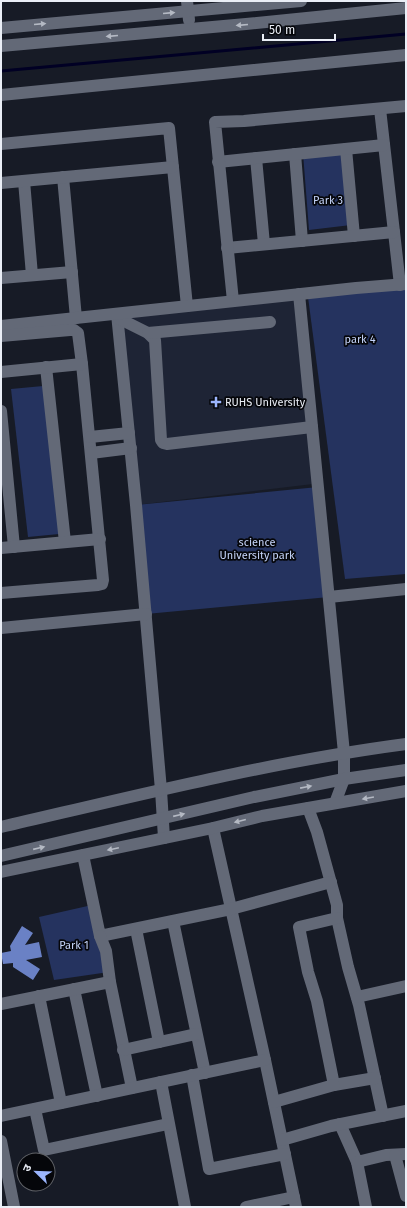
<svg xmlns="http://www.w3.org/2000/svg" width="407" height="1208" font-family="'Fira Sans','Noto Sans Devanagari',sans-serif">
<rect width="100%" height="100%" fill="#171b26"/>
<polygon fill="#1e2435" points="295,298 313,484 136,505 121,319"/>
<g fill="#25335f">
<polygon points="345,151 351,225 309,230 303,153"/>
<polygon points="406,289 406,574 345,579 308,297"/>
<polygon points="43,386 59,534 28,537 11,389"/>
<polygon points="318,487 329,597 146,614 136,505"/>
<polygon points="92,905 109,972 54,980 39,917"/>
</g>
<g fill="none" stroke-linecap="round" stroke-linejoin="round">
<polyline stroke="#010024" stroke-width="3" points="1,71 406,34"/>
</g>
<polygon fill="#6a81c5" points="22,926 33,933 25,945 39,942 42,957 26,960 40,969 33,980 13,967 13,963 3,964 1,953 11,951 10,946"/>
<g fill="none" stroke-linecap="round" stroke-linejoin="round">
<g stroke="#636977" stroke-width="12">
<polyline points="187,1 189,20"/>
<polyline points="1,28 301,1"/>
<polyline points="1,46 246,24 406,8"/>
<polyline points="1,95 406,55"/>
<polyline points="380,109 400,285"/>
<polyline points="1,144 169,128 187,306"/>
<polyline points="346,149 354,236"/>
<polyline points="295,154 302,241"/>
<polyline points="256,158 264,244"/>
<polyline points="218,162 384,145"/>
<polyline points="63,177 76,318"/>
<polyline points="24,181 32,275"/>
<polyline points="1,183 173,167"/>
<polyline points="227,248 394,232"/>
<polyline points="1,278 72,272"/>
<polyline points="299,294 344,753 344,779 335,803"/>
<polyline points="233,301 215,122 244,121 406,106"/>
<polyline points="117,314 136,505 161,790 164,838"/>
<polyline points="118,318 148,333 155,340 161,440 163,443 167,444 312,427"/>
<polyline points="1,326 356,288 406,284"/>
<polyline points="148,333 270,322"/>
<polyline points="1,336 70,330 74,330 78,333 82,364 103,580 102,584 98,585 1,593"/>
<polyline points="46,367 65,542"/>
<polyline points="1,372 82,364"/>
<polyline points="1,411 14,547"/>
<polyline points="90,437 129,433"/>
<polyline points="91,453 131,448"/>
<polyline points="1,548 100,539"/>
<polyline points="329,597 406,589"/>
<polyline points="1,628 146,614"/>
<polyline points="308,808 317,832 337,905 337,918 348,967 359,1005 383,1116"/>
<path d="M1,827C135,796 269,762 406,744"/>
<polyline points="213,828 265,1060 296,1207"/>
<polyline points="83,855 100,936 231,909 331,882"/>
<polyline points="1,856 254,797 344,779 406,770"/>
<polyline points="1,872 213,828 262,816 406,791"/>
<polyline points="337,918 299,927 308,972 317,1001 334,1085 375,1078"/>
<polyline points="173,921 205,1073"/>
<polyline points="136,929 159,1042"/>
<polyline points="100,936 106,951 110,982"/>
<polyline points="74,989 97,1096"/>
<polyline points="39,996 61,1103"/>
<polyline points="357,997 406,986"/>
<polyline points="1,1004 110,982 132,1088"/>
<polyline points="123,1050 196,1034"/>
<polyline points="192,1075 209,1169 285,1154"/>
<polyline points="161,1082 185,1207"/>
<polyline points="274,1102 334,1085"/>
<polyline points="35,1109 44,1150 168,1124"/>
<polyline points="1,1116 265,1060"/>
<polyline points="340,1124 357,1162 386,1155 406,1154"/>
<polyline points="282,1140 331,1126 406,1111"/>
<polyline points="1,1141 14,1207"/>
<polyline points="395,1155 406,1196"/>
<polyline points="357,1162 366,1207"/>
<polyline points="246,1207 294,1197"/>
</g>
</g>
<defs><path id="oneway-solid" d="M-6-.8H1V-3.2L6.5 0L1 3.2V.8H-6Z"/></defs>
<g fill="#b4b9c3">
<use href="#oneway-solid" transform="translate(169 13) rotate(-5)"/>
<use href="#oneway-solid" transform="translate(40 24) rotate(-5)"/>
<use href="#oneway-solid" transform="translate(242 25) rotate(175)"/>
<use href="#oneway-solid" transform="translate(112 36) rotate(175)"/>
<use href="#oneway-solid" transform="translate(306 787) rotate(-11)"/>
<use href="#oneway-solid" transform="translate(368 798) rotate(170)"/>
<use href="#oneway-solid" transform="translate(179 815) rotate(-13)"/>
<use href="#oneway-solid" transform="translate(240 821) rotate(166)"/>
<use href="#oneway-solid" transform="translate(39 848) rotate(-13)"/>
<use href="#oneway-solid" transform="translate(113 849) rotate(168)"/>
</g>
<path fill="#9bb5fd" stroke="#05060a" stroke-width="1.5" d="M214 396h4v4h4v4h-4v4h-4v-4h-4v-4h4z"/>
<g text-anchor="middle" stroke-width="3.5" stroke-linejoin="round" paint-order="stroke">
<g font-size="11" fill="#c6d5fa" stroke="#05060a">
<text x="328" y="204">Park 3</text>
<text x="360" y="343">park 4</text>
<text x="257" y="546">science<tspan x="257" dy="13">University park</tspan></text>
<text x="74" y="949">Park 1</text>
</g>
<g font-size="11" fill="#eaeef6" stroke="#05060a" text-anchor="start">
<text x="225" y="406">RUHS University</text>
</g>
</g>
<rect width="407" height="1208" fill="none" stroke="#eaeef6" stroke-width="4"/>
<g transform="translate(36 1172) rotate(293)"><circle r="19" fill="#05060a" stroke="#616368"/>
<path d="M0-3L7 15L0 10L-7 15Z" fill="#9bb5fd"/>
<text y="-6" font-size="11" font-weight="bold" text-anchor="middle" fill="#eaeef6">उ</text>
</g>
<path d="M263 34v6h72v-6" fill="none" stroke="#eaeef6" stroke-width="2"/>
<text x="269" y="34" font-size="12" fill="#eaeef6" stroke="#05060a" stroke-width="3" paint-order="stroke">50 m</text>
</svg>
